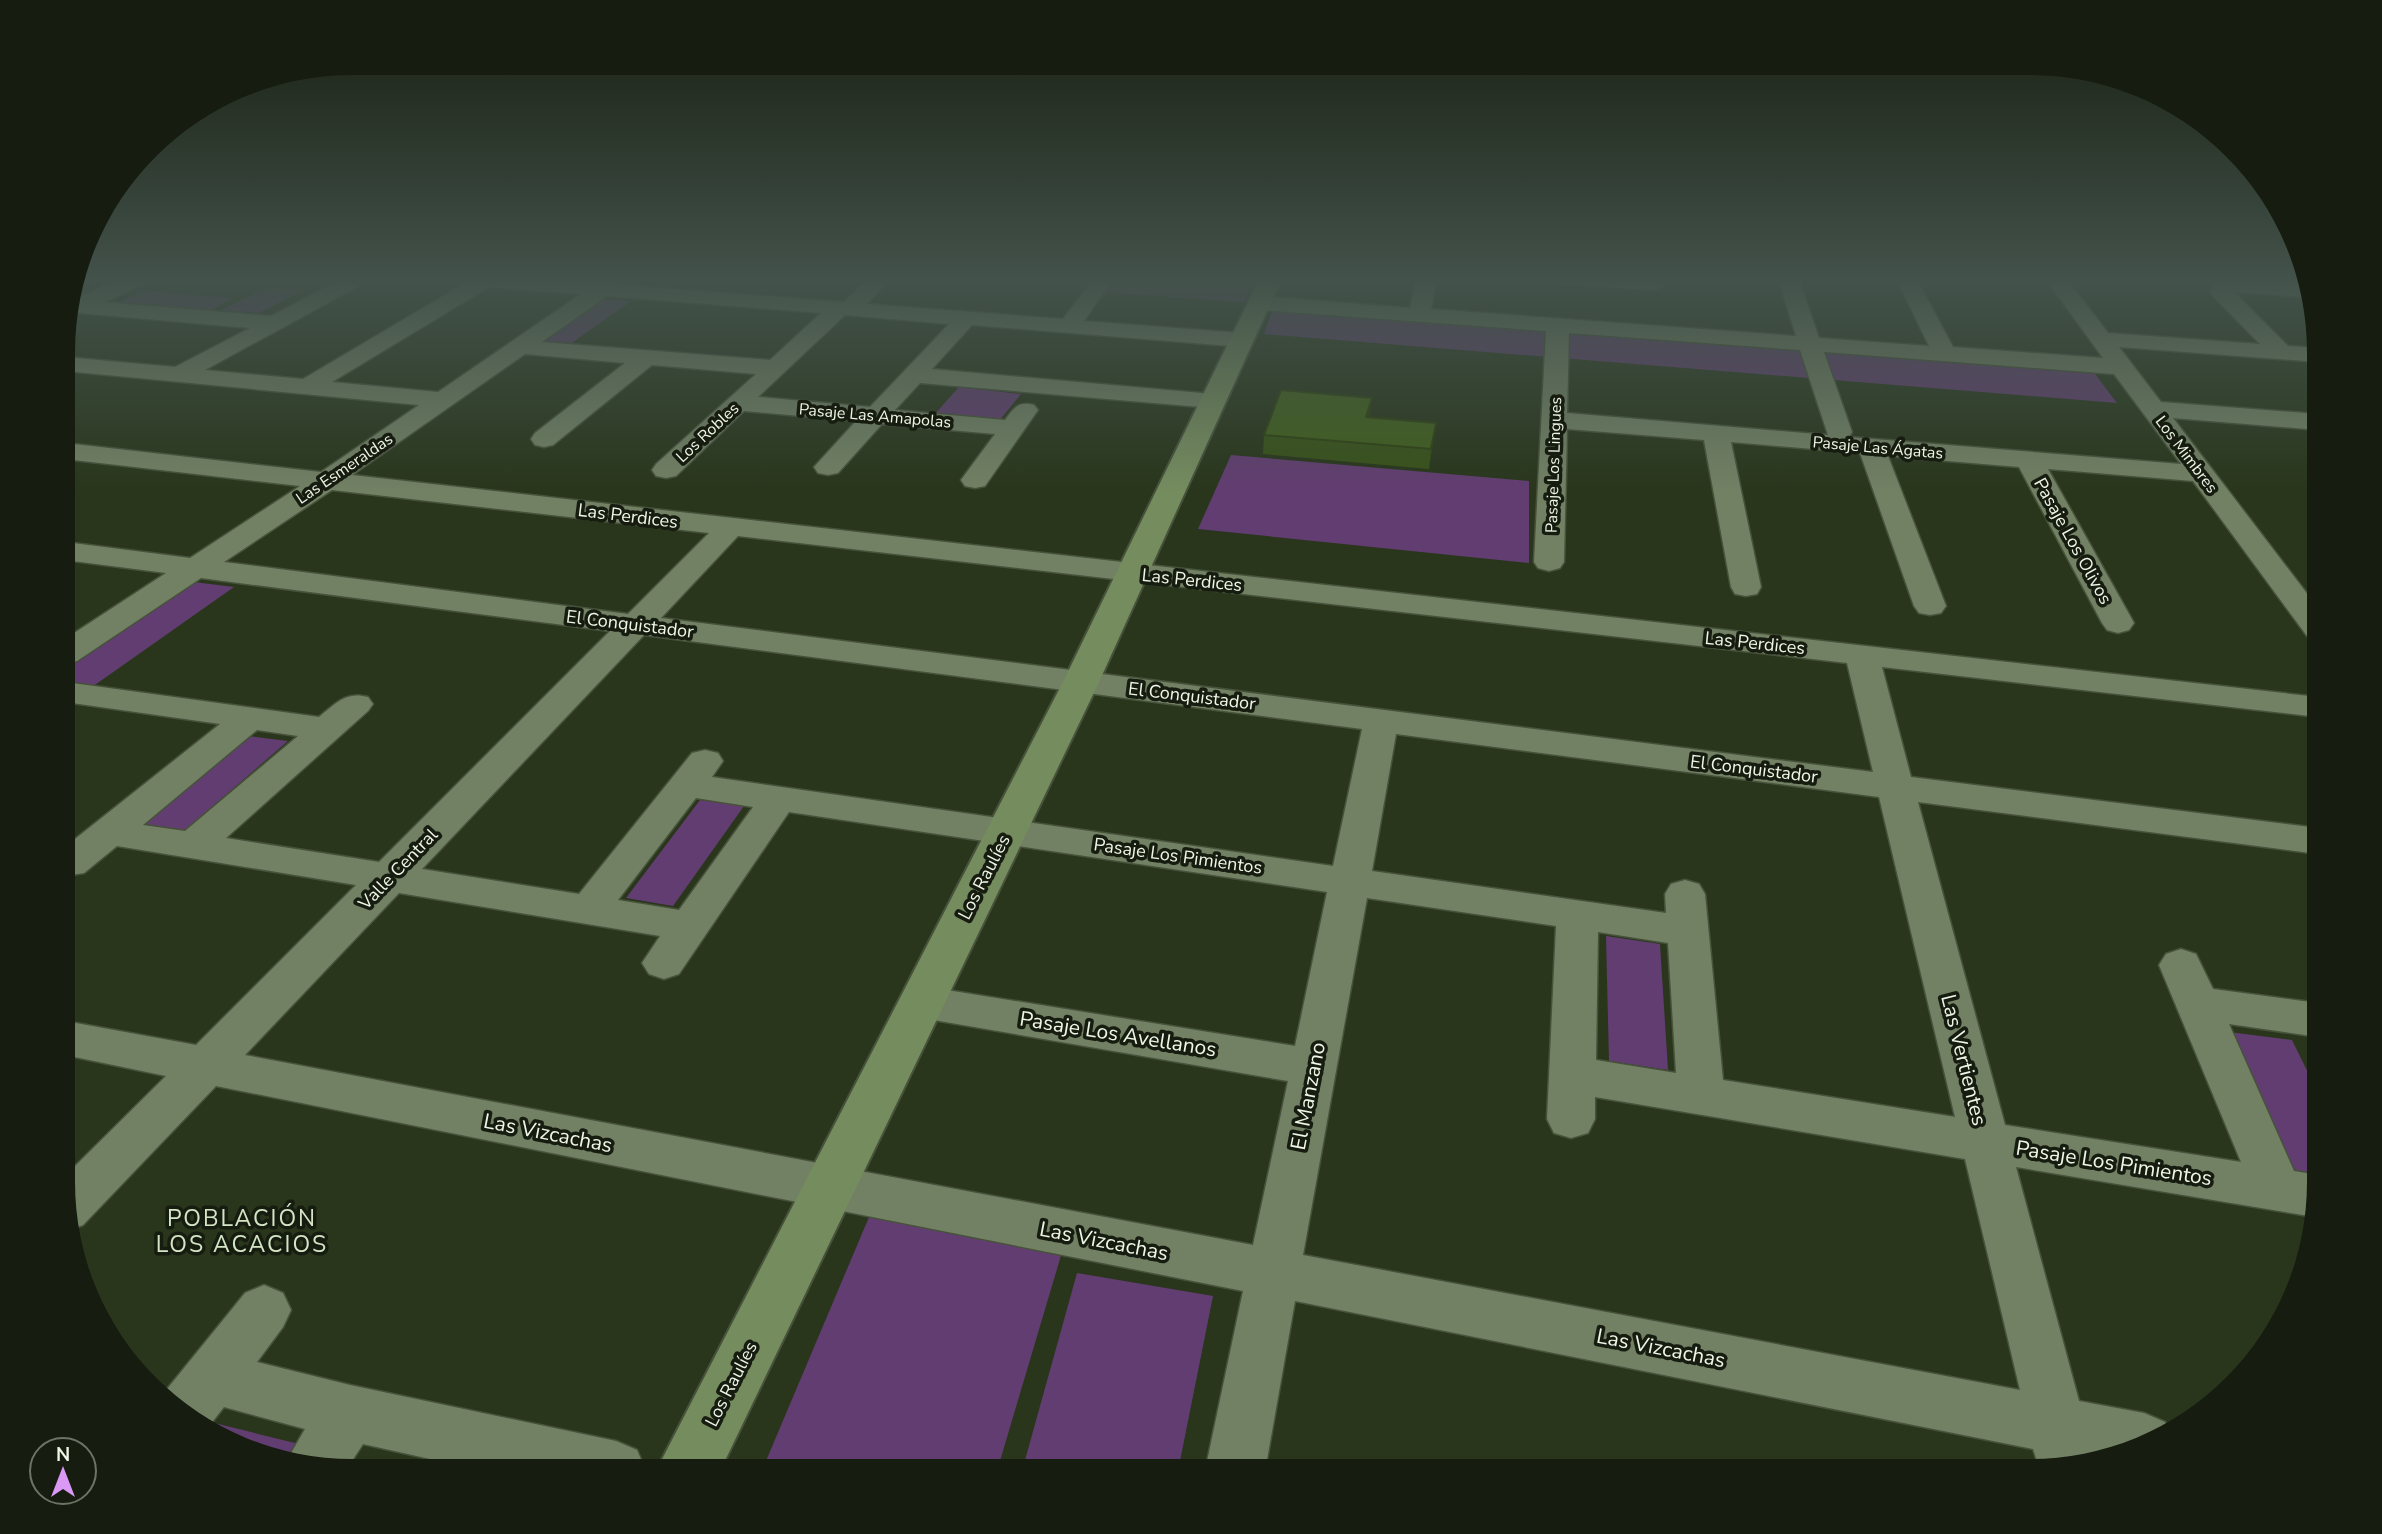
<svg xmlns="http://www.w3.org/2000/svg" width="2382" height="1534" font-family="'Nunito Sans',sans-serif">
<rect width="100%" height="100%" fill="#29361c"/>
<g fill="#623d71">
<polygon points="1111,278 1256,278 1244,302 1101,292"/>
<polygon points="266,288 303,291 259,313 221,310"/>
<polygon points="143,291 233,298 211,310 119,302"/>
<polygon points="604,299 631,301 570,344 542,342"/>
<polygon points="1272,311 2092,370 2117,403 1264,334"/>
<polygon points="959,387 1021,394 998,422 934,415"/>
<polygon points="1231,455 1529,481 1529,563 1198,529"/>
<polygon points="186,581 234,587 65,706 65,663"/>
<polygon points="248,736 288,741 185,830 143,824"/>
<polygon points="700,800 744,806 673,906 626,898"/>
<polygon points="1606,936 1660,944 1668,1070 1609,1061"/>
<polygon points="2229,1032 2292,1040 2318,1093 2318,1179 2297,1176"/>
<polygon points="872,1210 1065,1242 997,1471 777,1471 763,1468"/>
<polygon points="1077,1273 1213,1296 1178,1471 1022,1471"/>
<polygon points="206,1421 303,1445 291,1461 259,1456 201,1427"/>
</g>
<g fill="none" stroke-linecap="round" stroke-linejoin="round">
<g stroke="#47523b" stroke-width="3">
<g id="street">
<path d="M124,278H151L148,282L105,302L271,316L344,278H369L366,282L205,370L303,379L462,285L448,282L445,278H531L598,283C605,278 611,276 619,279L621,285L844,302L869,278H891L867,304L1063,319L1094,278H1114L1084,321L1242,333L1250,335L1253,340L1250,345L1242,347L972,325L932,369L1213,394L1222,396L1225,401L1222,406L1213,408L920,383L895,410L1005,420C1014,408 1018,401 1034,405L1038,410L985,486L975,488L965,486L961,480L995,434L882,424L838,473L828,475L818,473L814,467L856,421L744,411L676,476L666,478L656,476L652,470L656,464L756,374L652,365L553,445L544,447L535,445L531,439L535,433L625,363L525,354L352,475L2318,697V717L1882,667L1911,777L2318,828V854L1918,802L2005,1125L2241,1162L2159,965L2166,954L2181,949L2196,954L2213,989L2318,1003V1037L2229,1024L2294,1171L2318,1175L2315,1217L2016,1167L2079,1401L2144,1413L2165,1422L2170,1434L2049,1470H2040L2033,1449L1295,1301L1265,1471H1205L1243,1291L216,1086L83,1225L70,1230L65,1219V1176L166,1076L65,1055V1021L196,1045L356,885L117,846L84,873L65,876V847L220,724L65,702V682L319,717C336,703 346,691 368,697L373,704L368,711L226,838L379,862L610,631L201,578L77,661L65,664V639L166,573L65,560V542L190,558L300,486L65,459V443L321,472L419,405L65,371V357L175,367L250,328L79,313L71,311L68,306L72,300ZM489,287L581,294L438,392L332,382ZM607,296L821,313L770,360L542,342ZM845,315L949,324L870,407L758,397ZM332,490L709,533L628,614L224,562ZM738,536L1847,663L1873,772L661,618ZM644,635L1362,729L1333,866L712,777L723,761L718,753L705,750L692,753L579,894L422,869ZM257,730L298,736L185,831L143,825ZM1396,734L1879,797L1955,1117L1723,1080L1705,894L1699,884L1685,880L1671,884L1665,894L1666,913L1372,871ZM696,798L753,807L679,910L618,900ZM789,812L1327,892L1295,1046L922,986L906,990L900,1002L906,1014L922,1018L1288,1081L1253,1245L245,1055L399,893L660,936L642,963L649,974L664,979L679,974ZM1367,898L1556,926L1547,1119L1554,1133L1571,1138L1588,1133L1595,1119V1097L1965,1159L2020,1390L1303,1255ZM1598,932L1668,943L1676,1073L1596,1060Z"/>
<path d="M1417,278H1437L1431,309L1796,336L1778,278H1798L1819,338L1929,346L1896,278H1916L1953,347L2103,358L2045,278H2066L2108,333L2260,344L2213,296L2210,291L2214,286L2208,278L2304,284L2307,297H2305L2234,292L2288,346L2318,348V362L2119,347L2161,402L2318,414V430L2173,418L2318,608V639L2307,636L2193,481L2048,469L2134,623L2129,630L2118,633L2107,630L2102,623L2019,467L1888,456L1946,606L1941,613L1930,615L1919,613L1914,606L1860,453L1731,442L1761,587L1757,594L1746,596L1735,594L1731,587L1704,440L1567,429L1564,562L1560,568L1549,571L1538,568L1534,562L1546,331L1259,310L1251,308L1248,303L1251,298L1259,296L1410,308ZM1569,333L1800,350L1828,435L1567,413ZM1824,352L2114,374L2181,464L1849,437L1852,432Z"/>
<polygon points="1555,278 1654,278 1661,280 1665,284 1661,288 1654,290 1565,284 1558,282"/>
<polygon points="264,1285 283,1293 291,1310 283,1327 257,1362 350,1385 616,1441 637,1450 646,1471 484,1471 363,1444 346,1470 287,1460 305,1429 224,1407 206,1430 192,1423 163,1394 245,1293"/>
</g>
</g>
<g stroke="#47523b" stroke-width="4">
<polygon id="secondary" points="1260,278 1282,278 1099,682 720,1471 656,1471 1063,682"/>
</g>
<use href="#street" fill="#728164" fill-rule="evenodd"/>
<use href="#secondary" fill="#758c5f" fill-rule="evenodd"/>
</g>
<polygon fill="#385219" points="1370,418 1433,442 1429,469 1263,454 1264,435"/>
<g fill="#2e4214">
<polygon points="1372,398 1370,416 1365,436 1366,417"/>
<polygon points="1436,423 1433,442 1429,469 1431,449"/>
</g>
<polygon fill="#415f1d" stroke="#2e4214" stroke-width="2" points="1281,390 1372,398 1366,417 1436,423 1431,449 1264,435"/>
<linearGradient id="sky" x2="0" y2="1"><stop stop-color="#171e0f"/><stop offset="0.57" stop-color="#43524b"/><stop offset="1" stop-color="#43524b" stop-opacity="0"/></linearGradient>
<rect width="2382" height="492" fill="url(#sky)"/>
<g text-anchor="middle" stroke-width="7" stroke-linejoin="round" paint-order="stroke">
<g font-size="16" fill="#eef7e6" stroke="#161c10">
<text transform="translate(875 415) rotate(5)" y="6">Pasaje Las Amapolas</text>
<text transform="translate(707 432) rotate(-43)" y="6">Los Robles</text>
<text transform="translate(1878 447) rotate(5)" y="6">Pasaje Las Ágatas</text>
<text transform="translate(2187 454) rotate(53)" y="6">Los Mimbres</text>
<text transform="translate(1553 465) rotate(-88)" y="6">Pasaje Los Lingues</text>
<text transform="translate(344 468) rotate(-34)" y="6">Las Esmeraldas</text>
</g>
<g font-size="18" fill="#eef7e6" stroke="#161c10">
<text transform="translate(628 516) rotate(7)" y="6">Las Perdices</text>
<text transform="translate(2073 541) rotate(61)" y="6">Pasaje Los Olivos</text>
<text transform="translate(1192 580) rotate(6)" y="6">Las Perdices</text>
<text transform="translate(630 624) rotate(7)" y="6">El Conquistador</text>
<text transform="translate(1755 643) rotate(6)" y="6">Las Perdices</text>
<text transform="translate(1192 696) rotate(7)" y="6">El Conquistador</text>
<text transform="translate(1754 769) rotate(7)" y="6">El Conquistador</text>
<text transform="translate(1178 856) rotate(8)" y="6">Pasaje Los Pimientos</text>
<text transform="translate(398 869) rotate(-46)" y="6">Valle Central</text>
<text transform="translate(984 877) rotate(-63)" y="6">Los Raulíes</text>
<text transform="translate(731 1384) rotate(-63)" y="6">Los Raulíes</text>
</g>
<g font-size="21" fill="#eef7e6" stroke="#161c10">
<text transform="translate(1118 1034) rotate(9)" y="7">Pasaje Los Avellanos</text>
<text transform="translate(1964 1060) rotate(76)" y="7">Las Vertientes</text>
<text transform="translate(1308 1096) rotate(-79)" y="7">El Manzano</text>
<text transform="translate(548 1133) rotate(11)" y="7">Las Vizcachas</text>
<text transform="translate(2114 1163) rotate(9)" y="7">Pasaje Los Pimientos</text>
<text transform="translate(1104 1241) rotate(11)" y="7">Las Vizcachas</text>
<text transform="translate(1661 1348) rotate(11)" y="7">Las Vizcachas</text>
</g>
<g font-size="23" letter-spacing="2" fill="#d4e5c5" stroke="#161c10">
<text x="242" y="1226">POBLACIÓN<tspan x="242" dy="26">LOS ACACIOS</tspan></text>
</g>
</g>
<path d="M0 0H2382V1534H0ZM352 75H2030A277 277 0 0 1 2307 352V1182A277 277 0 0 1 2030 1459H352A277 277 0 0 1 75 1182V352A277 277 0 0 1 352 75Z" fill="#161c10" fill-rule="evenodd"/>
<g transform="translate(63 1471)"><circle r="33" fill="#161c10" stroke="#6c7466" stroke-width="2"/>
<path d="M0-5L12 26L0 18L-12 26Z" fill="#db99f6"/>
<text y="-10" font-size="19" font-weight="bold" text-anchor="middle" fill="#eef7e6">N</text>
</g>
</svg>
